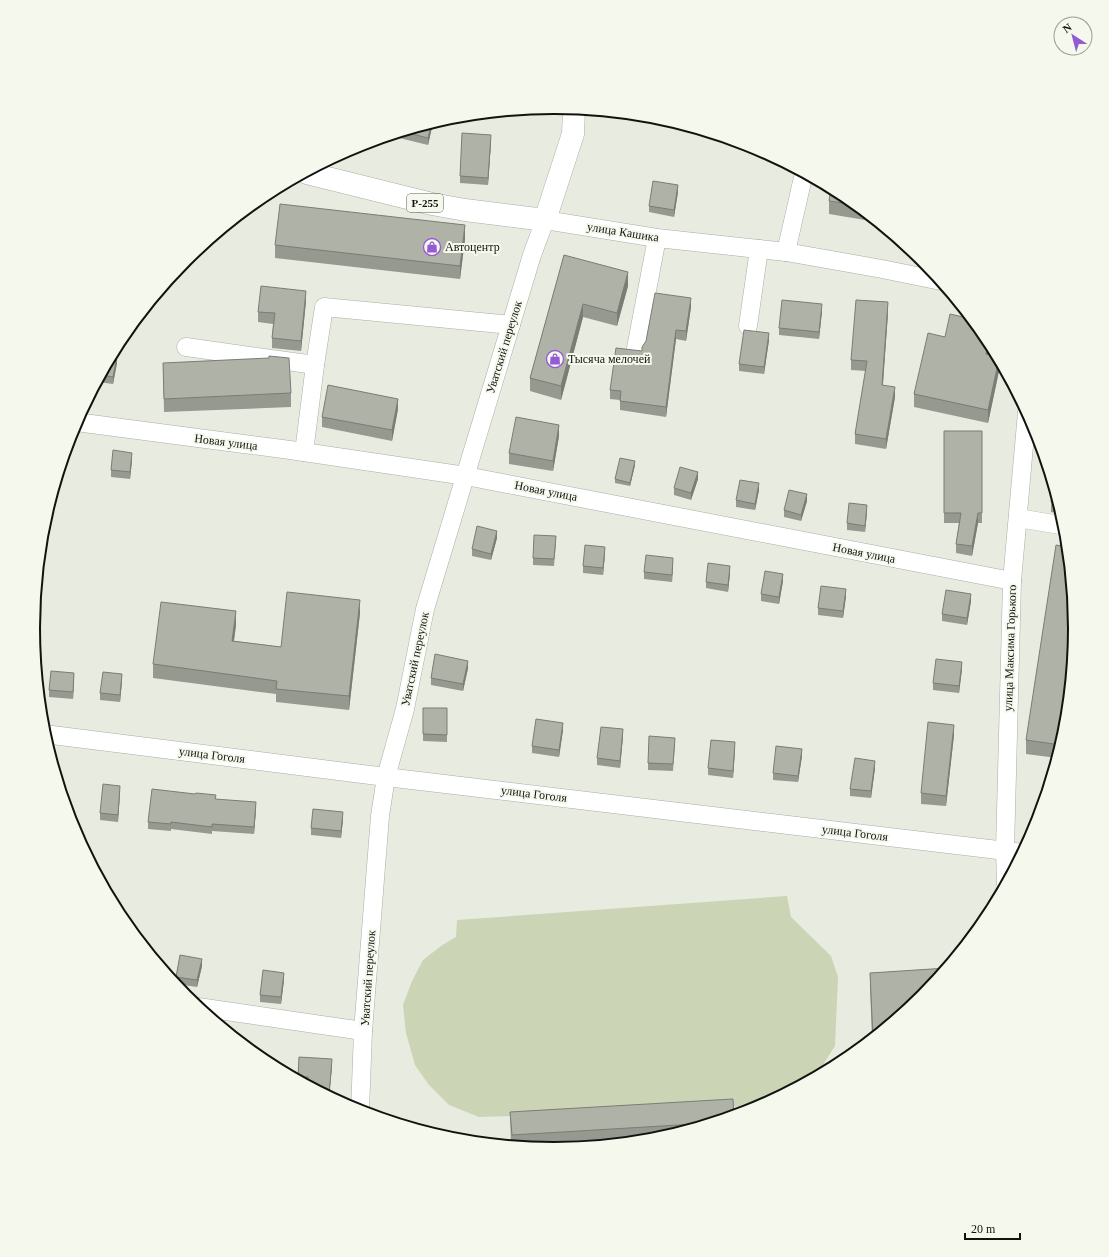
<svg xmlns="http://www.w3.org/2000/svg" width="1109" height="1257" font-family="Georgia,serif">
<rect width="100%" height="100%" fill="#e8ece0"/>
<polygon fill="#cbd4b4" points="787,896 791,917 831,956 838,977 835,1046 819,1071 801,1085 766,1104 708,1109 479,1117 449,1105 429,1085 415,1065 406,1033 403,1005 412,981 423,960 441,946 456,937 457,920"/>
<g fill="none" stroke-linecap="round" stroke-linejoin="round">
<g stroke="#aaada3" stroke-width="19">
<g id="minor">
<polyline points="786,252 804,173"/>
<polyline points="748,326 759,249"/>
<polyline points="186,347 315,365 304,452"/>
<polyline points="636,348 657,238"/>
<polyline points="315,365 324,307 511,325"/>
<polyline points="76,422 290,450 466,476 1012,581"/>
<polyline points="1018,518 1066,526"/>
<polyline points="44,734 386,777 1023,853"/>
<polyline points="1006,884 1005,850 1012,581 1027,412"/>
<polyline points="198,1007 363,1031"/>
<polyline points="360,1112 363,1031 380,816 386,777 405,709 425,609 532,255 545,220 657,238 786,252 882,269 941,281"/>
</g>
</g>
<g stroke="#aaada3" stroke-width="23">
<polyline id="highway" points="307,173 432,204 465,210 545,220 573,134 574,109"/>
</g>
<use href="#minor" stroke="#fff" stroke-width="18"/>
<use href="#highway" stroke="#fff" stroke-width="22"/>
</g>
<g fill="#969990">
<polygon points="433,123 428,145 391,136"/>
<polygon points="491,142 488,185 460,183 460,176"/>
<polygon points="678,192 674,217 649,212 649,206"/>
<polygon points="844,195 877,222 829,214 829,201"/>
<polygon points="465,239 460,279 275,258 275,245"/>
<polygon points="564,255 628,286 617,326 583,317 561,400 530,391 530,378"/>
<polygon points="306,301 301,351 272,348 272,338 273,324 258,322 258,312"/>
<polygon points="691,307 686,341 676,339 666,417 620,410 620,400 610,399 610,390"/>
<polygon points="822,311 819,339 779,335 779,328"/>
<polygon points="888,313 883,385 895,397 886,449 855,444 855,434 866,371 851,370 851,360"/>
<polygon points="945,337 988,339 992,345 989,355 999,360 999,371 988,423 914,407 914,394"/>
<polygon points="769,340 764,374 739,371 739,364"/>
<polygon points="112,355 117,363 113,384 98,382"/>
<polygon points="163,363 291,393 291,407 164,412"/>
<polygon points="398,409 392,441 322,427 322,417"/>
<polygon points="944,431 982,431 982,523 978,523 972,556 956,553 956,544 959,523 944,523"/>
<polygon points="559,436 553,471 509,464 509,453"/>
<polygon points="132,460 130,479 111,477 111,470"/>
<polygon points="635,465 630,486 615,483 615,479"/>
<polygon points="698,479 691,500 674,495 674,488"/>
<polygon points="1054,486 1062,514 1051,512 1051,502"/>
<polygon points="759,490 755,510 736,507 736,500"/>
<polygon points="807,501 801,521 784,517 784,510"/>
<polygon points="867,512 865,532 847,530 847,523"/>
<polygon points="497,538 491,560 472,556 472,549"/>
<polygon points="556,543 554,566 533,565 533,558"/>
<polygon points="605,554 603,575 583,573 583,566"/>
<polygon points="673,564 672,582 644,579 644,572"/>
<polygon points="730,573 728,592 706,588 706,582"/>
<polygon points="783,581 779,604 761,601 761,594"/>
<polygon points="846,596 843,618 818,615 818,608"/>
<polygon points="971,601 967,625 942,621 942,614"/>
<polygon points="360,613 349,710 276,702 276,694 153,678 153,664 236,625 234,641 281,647"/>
<polygon points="468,668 463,691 431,685 431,678"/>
<polygon points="962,669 959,693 933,690 933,683"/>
<polygon points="74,680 73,699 49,697 49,690"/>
<polygon points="122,681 120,702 100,700 100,693"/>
<polygon points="423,708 447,708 447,742 423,741"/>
<polygon points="563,730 559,757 532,753 532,746"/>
<polygon points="954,735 946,806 921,804 921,793"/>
<polygon points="623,736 620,768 597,765 597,758"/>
<polygon points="1064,736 1057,758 1026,754 1026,740"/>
<polygon points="675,745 673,771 648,770 648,763"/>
<polygon points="735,749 733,778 708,775 708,768"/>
<polygon points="802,756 798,782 773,780 773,773"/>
<polygon points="875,768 871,798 850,796 850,789"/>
<polygon points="120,792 118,822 100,820 100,813"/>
<polygon points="216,799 256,809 254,834 212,831 212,834 171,829 171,831 148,829 148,822"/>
<polygon points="343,819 341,838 311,835 311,828"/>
<polygon points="202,966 197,987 176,984 176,977"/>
<polygon points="870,973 923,997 872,1039 870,986"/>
<polygon points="284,980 281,1004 260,1002 260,995"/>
<polygon points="299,1057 332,1066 329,1097 308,1085 308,1084 306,1084 298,1080"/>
<polygon points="510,1112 734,1116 657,1140 529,1147 511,1146"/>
</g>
<g fill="#7a7d75">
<polygon points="433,123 428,145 428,138 431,124"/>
<polygon points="491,135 491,142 488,185 488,178"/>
<polygon points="678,185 678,192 674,217 674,210"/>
<polygon points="465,225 465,239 460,279 460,266"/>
<polygon points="628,272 628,286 617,326 617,313"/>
<polygon points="306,291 306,301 301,351 301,341"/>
<polygon points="691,298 691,307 686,341 686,331"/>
<polygon points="888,302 888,313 882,395 882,385"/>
<polygon points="583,304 583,317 561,400 561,386"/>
<polygon points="822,304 822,311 819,339 819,332"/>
<polygon points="676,330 676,339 666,417 666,407"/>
<polygon points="769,333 769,340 764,374 764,367"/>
<polygon points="989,341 992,345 986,368 986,354"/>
<polygon points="117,356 117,363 113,384 113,377"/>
<polygon points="999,359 999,371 988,423 988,410"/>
<polygon points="895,387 895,397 886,449 886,439"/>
<polygon points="398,399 398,409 392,441 392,430"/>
<polygon points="559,425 559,436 553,471 553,461"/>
<polygon points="132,453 132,460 130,479 130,472"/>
<polygon points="635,461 635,465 630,486 630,483"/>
<polygon points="698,472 698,479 691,500 691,493"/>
<polygon points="759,483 759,490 755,510 755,504"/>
<polygon points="807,494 807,501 801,521 801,515"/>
<polygon points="867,505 867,512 865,532 865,526"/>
<polygon points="978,513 978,523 972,556 972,546"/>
<polygon points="497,531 497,538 491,560 491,554"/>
<polygon points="605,547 605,554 603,575 603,568"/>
<polygon points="673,558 673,564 672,582 672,575"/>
<polygon points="730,566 730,573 728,592 728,585"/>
<polygon points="783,574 783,581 779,604 779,597"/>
<polygon points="846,589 846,596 843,618 843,611"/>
<polygon points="971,594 971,601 967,625 967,618"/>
<polygon points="360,600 360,613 349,710 349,696"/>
<polygon points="236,611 236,625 232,654 232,641"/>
<polygon points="468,661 468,668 463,691 463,684"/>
<polygon points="962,662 962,669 959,693 959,686"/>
<polygon points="74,673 74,680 73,699 73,692"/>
<polygon points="122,674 122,681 120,702 120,695"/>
<polygon points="1071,677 1067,715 1064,736 1061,748"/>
<polygon points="563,723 563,730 559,757 559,750"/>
<polygon points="954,725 954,735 946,806 946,796"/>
<polygon points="623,729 623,736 620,768 620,761"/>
<polygon points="735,742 735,749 733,778 733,771"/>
<polygon points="802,749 802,756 798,782 798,776"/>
<polygon points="875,761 875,768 871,798 871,791"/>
<polygon points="120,786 120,792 118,822 118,815"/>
<polygon points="256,802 256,809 254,834 254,827"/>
<polygon points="343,812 343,819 341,838 341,831"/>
<polygon points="202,959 202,966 197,987 197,980"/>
<polygon points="284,973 284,980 281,1004 281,997"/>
<polygon points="332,1059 332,1066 329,1097 329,1096"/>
</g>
<g fill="#afb2a7" stroke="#7a7d75">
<polygon points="431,124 428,138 404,132"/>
<polygon points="462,133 491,135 488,178 460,176"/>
<polygon points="653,181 678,185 674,210 649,206"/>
<polygon points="831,188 844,195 857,205 829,201"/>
<polygon points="280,204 465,225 460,266 275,245"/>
<polygon points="564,255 628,272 617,313 583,304 561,386 530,378"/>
<polygon points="261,286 306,291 301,341 272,338 275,313 258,312"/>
<polygon points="655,293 691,298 686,331 676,330 666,407 620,401 621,391 610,390 616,348 642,351 642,347 646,341"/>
<polygon points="782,300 822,304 819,332 779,328"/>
<polygon points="856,300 888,302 882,385 895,387 886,439 855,434 867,361 851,360"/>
<polygon points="950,314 972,319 989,341 986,354 998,357 999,359 988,410 914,394 928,333 945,337"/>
<polygon points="744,330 769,333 764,367 739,364"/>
<polygon points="112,355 117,356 113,377 101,375"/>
<polygon points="269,356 289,358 291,393 164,399 163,363 269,358"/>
<polygon points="328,385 398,399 392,430 322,417"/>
<polygon points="516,417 559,425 553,461 509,453"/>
<polygon points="944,431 982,431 982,513 978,513 972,546 956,544 961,513 944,513"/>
<polygon points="113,450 132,453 130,472 111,470"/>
<polygon points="620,458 635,461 630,483 615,479"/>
<polygon points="680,467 698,472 691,493 674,488"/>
<polygon points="740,480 759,483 755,504 736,500"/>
<polygon points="1054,486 1059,503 1051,502"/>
<polygon points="789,490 807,494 801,515 784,510"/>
<polygon points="849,503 867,505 865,526 847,523"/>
<polygon points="477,526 497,531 491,554 472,549"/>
<polygon points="534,535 556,536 554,559 533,558"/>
<polygon points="585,545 605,547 603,568 583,566"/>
<polygon points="1056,545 1068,547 1076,629 1071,677 1061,745 1026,740"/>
<polygon points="646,555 673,558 672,575 644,572"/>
<polygon points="708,563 730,566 728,585 706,582"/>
<polygon points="765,571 783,574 779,597 761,594"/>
<polygon points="821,586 846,589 843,611 818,608"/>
<polygon points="946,590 971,594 967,618 942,614"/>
<polygon points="287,592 360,600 349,696 276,689 277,681 153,664 161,602 236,611 232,641 281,647"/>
<polygon points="435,654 468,661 463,684 431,678"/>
<polygon points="936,659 962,662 959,686 933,683"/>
<polygon points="51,671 74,673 73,692 49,690"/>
<polygon points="103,672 122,674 120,695 100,693"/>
<polygon points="423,708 447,708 447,735 423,734"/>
<polygon points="536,719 563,723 559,750 532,746"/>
<polygon points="928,722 954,725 946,796 921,793"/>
<polygon points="601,727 623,729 620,761 597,758"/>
<polygon points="649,736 675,738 673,764 648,763"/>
<polygon points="711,740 735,742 733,771 708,768"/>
<polygon points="776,746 802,749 798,776 773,773"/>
<polygon points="855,758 875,761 871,791 850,789"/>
<polygon points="58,779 61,780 61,788"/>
<polygon points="103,784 120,786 118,815 100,813"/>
<polygon points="152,789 195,794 196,793 216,795 215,799 256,802 254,827 212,824 212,827 171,822 171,824 148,822"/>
<polygon points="313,809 343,812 341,831 311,828"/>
<polygon points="180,955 202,959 197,980 176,977"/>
<polygon points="947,968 923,997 873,1038 870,973"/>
<polygon points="263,970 284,973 281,997 260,995"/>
<polygon points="299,1057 332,1059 329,1096 308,1085 308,1077 298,1077"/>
<polygon points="733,1099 734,1116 712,1123 512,1135 510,1112"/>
</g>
<defs>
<g id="shop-ring" transform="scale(0.9)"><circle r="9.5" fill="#f5f9ed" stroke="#955bd3" stroke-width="1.5"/><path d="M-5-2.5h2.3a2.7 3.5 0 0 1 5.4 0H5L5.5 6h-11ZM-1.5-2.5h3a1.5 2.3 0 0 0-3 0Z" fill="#955bd3"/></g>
</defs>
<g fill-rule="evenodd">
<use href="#shop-ring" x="432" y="247"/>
<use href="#shop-ring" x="555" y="359"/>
</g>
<g text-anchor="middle" stroke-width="4" stroke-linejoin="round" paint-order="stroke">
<rect fill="#f5f9ed" stroke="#565852" stroke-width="1" x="407" y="194" width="36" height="18" rx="3"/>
<g font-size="11" font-weight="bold" fill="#12130f">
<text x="425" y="207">Р-255</text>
</g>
<g font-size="12" fill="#12130f" stroke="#f5f9ed">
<text transform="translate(623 232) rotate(9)" y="4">улица Кашика</text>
<text transform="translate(504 347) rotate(-73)" y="4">Уватский переулок</text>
<text transform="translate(226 442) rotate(7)" y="4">Новая улица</text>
<text transform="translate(546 491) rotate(11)" y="4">Новая улица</text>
<text transform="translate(864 553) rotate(11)" y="4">Новая улица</text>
<text transform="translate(1010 648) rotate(-88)" y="4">улица Максима Горького</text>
<text transform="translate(415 659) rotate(-78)" y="4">Уватский переулок</text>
<text transform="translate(212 755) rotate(7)" y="4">улица Гоголя</text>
<text transform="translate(534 794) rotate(7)" y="4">улица Гоголя</text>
<text transform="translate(855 833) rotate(7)" y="4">улица Гоголя</text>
<text transform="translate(368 978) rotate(-86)" y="4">Уватский переулок</text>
</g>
<g font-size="12" fill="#12130f" stroke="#f5f9ed" text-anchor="start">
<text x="445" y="251">Автоцентр</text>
<text x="568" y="363">Тысяча мелочей</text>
</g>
</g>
<path d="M0 0H1109V1257H0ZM40 628a514 514 0 1 1 1028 0a514 514 0 1 1-1028 0Z" fill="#f5f9ed" fill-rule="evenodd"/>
<path fill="none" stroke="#12130f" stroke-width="2" d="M40 628a514 514 0 1 1 1028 0a514 514 0 1 1-1028 0Z"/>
<g transform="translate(1073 36) rotate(324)"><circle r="19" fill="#f5f9ed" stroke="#9a9d94"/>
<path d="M0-3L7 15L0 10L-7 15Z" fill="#955bd3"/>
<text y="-6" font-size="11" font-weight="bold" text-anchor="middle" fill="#12130f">N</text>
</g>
<path d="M965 1233v6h55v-6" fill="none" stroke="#12130f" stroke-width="2"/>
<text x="971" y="1233" font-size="12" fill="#12130f" stroke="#f5f9ed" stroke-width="3" paint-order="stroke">20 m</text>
</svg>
